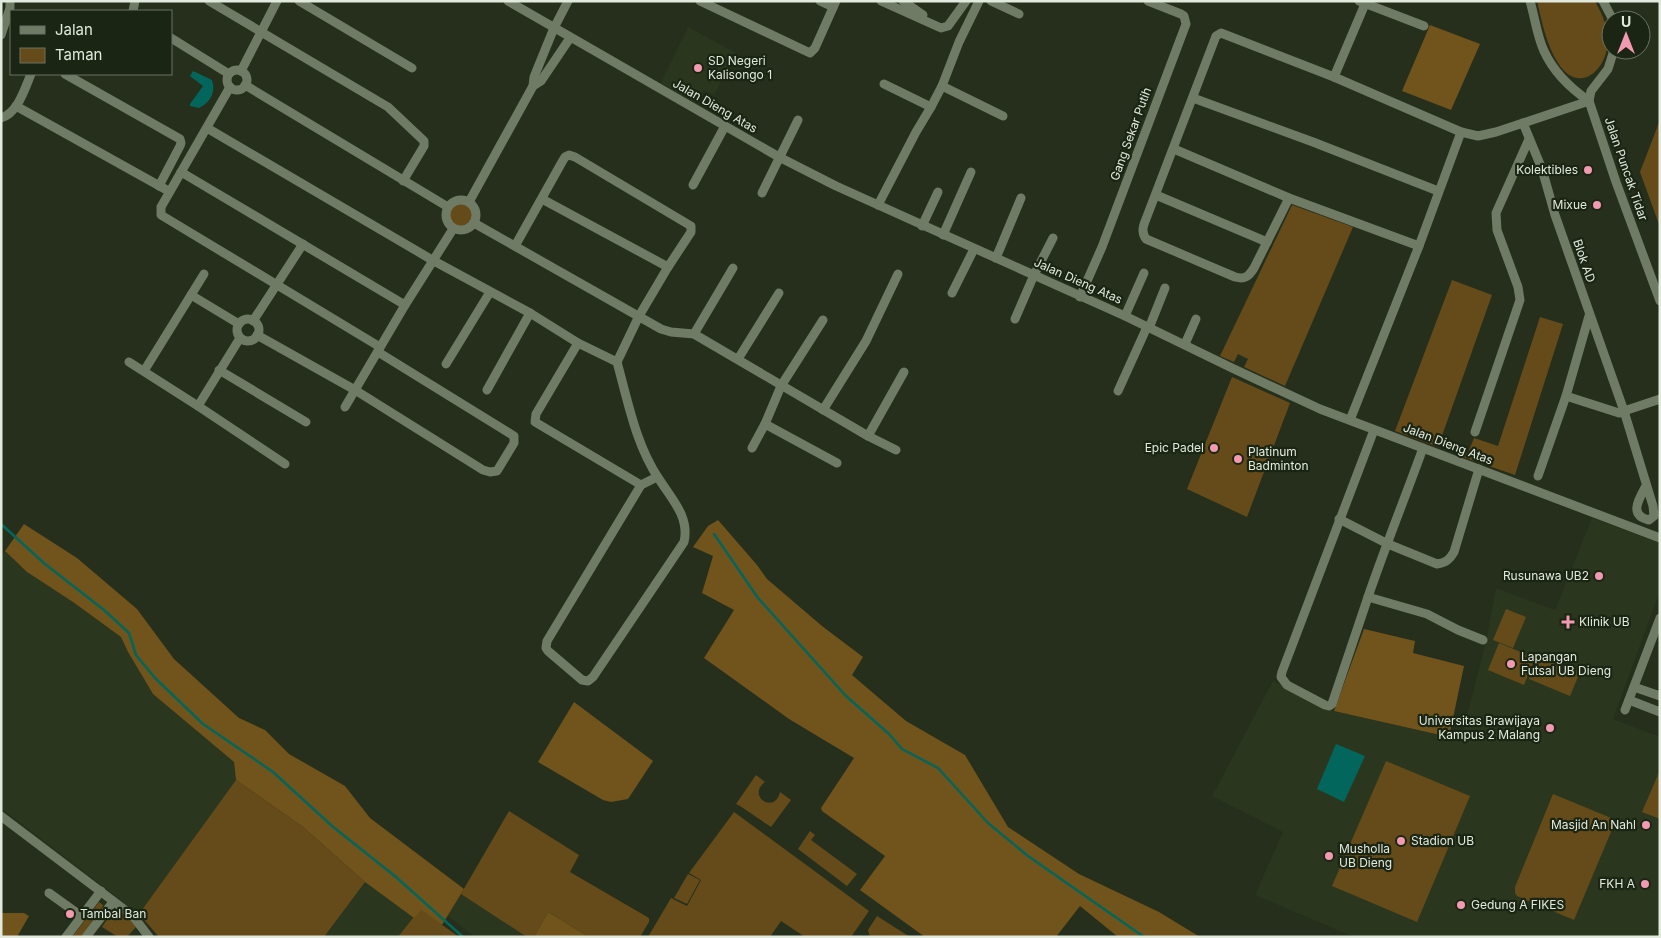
<svg xmlns="http://www.w3.org/2000/svg" width="1661" height="938" font-family="Inter,sans-serif">
<rect width="100%" height="100%" fill="#252f1c"/>
<g fill="#2a371e">
<polygon points="688,27 736,53 714,95 703,90 696,103 661,83"/>
<polygon points="1592,518 1660,543 1660,591 1613,719 1660,737 1660,937 1354,937 1255,895 1283,832 1212,796 1273,681 1334,711 1461,740 1487,637 1496,588 1555,610"/>
<polygon points="5,551 27,572 73,602 121,637 128,652 153,694 234,762 236,780 139,914 1,808 1,557"/>
<polygon points="509,811 534,937 475,937 448,916"/>
<polygon points="365,882 414,918 398,937 324,937"/>
</g>
<g fill="#654b19">
<path d="M1537,1H1594L1596,3C1602,14 1608,27 1608,39C1608,70 1579,96 1558,63C1546,44 1542,22 1537,1Z"/>
<polygon points="1660,120 1660,227 1640,172"/>
<circle cx="461" cy="215" r="11"/>
<polygon points="1292,205 1353,227 1285,386 1244,367 1248,359 1238,354 1234,362 1220,356"/>
<polygon points="1452,280 1492,295 1438,447 1395,431"/>
<polygon points="1540,317 1563,324 1515,475 1460,456 1462,451 1468,453 1474,438 1498,446"/>
<polygon points="1232,377 1290,403 1247,517 1187,489"/>
<polygon points="1506,609 1526,617 1513,648 1493,640"/>
<polygon points="1499,643 1535,658 1524,685 1488,670"/>
<polygon points="1539,655 1580,672 1570,696 1529,679"/>
<polygon points="1386,761 1470,796 1417,922 1332,886"/>
<polygon points="1660,770 1660,819 1642,812"/>
<path d="M756,775L765,782C746,796 775,815 780,792L791,800L771,827L740,806L736,804Z"/>
<polygon points="236,780 303,827 365,882 324,937 159,937 139,914"/>
<polygon points="1553,794 1616,820 1574,920 1517,896 1515,893 1515,887"/>
<polygon points="509,811 579,855 570,872 649,918 649,922 640,937 589,937 548,912 534,937 527,937 461,894"/>
<polygon points="734,812 869,911 851,937 805,937 781,921 770,937 648,937 671,898 687,906 701,880 689,873"/>
<polygon points="810,831 815,835 811,840 857,874 847,886 798,849"/>
<polygon points="688,874 700,880 687,904 674,898"/>
<polygon points="99,902 103,905 102,908 81,937 72,937"/>
<polygon points="420,909 459,937 398,937"/>
<path d="M117,911C125,913 132,920 136,927L127,937H118L102,927L110,915Z"/>
<polygon points="877,916 910,937 870,937 868,930"/>
</g>
<g fill="#71531c">
<polygon points="1430,25 1480,44 1451,110 1402,91"/>
<polygon points="718,520 757,565 767,579 822,626 863,657 852,675 906,721 965,755 1008,827 1079,874 1159,912 1200,937 1118,937 1080,906 1056,937 925,937 860,890 885,856 822,811 821,808 854,758 789,719 704,658 734,610 702,593 713,556 693,547 708,526"/>
<polygon points="24,524 77,558 137,609 174,659 239,718 265,730 289,754 345,786 370,818 464,889 442,925 421,910 414,918 365,882 303,827 236,780 234,762 153,694 128,652 121,637 73,602 27,572 5,551"/>
<polygon points="1364,629 1415,641 1413,653 1464,666 1449,737 1334,711"/>
<polygon points="574,702 653,761 628,799 611,802 603,800 538,762"/>
<polygon points="548,912 589,937 534,937"/>
<polygon points="1,913 24,913 29,916 17,937 1,937"/>
</g>
<g fill="#03665c">
<path d="M193,71L212,80C216,92 211,102 199,108L190,106V104L203,86L190,76Z"/>
<polygon points="1336,744 1365,756 1344,802 1317,789"/>
</g>
<g fill="none" stroke-linecap="round" stroke-linejoin="round">
<g stroke="#03665c" stroke-width="2.5">
<polyline points="1,524 45,564 104,610 129,633 136,655 155,678 203,724 273,772 332,826 396,877 463,937"/>
<polyline points="714,534 758,598 846,696 889,734 902,749 938,768 988,823 1028,856 1144,937"/>
</g>
<g stroke="#6f7b65" stroke-width="9">
<polyline points="209,1 388,107 424,141 424,146 403,181"/>
<polyline points="299,1 412,68"/>
<polyline points="508,1 779,157 836,186 1125,316 1234,369 1320,409 1660,538"/>
<polyline points="700,1 810,53 815,48 836,1"/>
<polyline points="820,1 833,7"/>
<polyline points="881,1 941,28 948,26 966,1"/>
<polyline points="903,1 923,15"/>
<polyline points="991,1 1019,14"/>
<polyline points="1359,1 1424,26"/>
<path d="M1530,1C1535,18 1537,36 1544,51C1554,73 1570,88 1589,101"/>
<polyline points="1603,1 1613,20"/>
<polyline points="133,11 135,1"/>
<polyline points="1,35 10,8 10,1"/>
<polyline points="171,38 229,74"/>
<polyline points="1614,50 1608,69 1591,91 1589,101 1616,182 1660,301"/>
<circle cx="237" cy="80" r="10"/>
<polyline points="241,71 277,1"/>
<polyline points="65,74 180,139 181,143 180,146 159,186"/>
<polyline points="1334,77 1365,4"/>
<polyline points="884,84 931,107"/>
<polyline points="245,85 448,207"/>
<polyline points="533,86 541,81 570,38"/>
<polyline points="942,86 1003,116"/>
<polyline points="230,87 161,207 161,215 380,347"/>
<polyline points="1193,98 1313,142 1438,191"/>
<polyline points="16,106 165,189"/>
<path d="M1,118C18,113 25,88 31,74"/>
<polyline points="1523,123 1542,169 1555,215 1624,411 1660,399"/>
<polyline points="207,128 434,261 530,313 487,390"/>
<polyline points="1174,149 1289,198 1419,246 1350,420"/>
<polyline points="181,172 405,305 453,229"/>
<polyline points="693,185 725,126"/>
<polyline points="762,193 798,120"/>
<polyline points="1156,195 1267,242"/>
<path d="M1289,198L1254,268C1249,276 1245,280 1235,277L1146,239C1141,232 1143,226 1146,219L1216,36L1221,33L1334,77L1461,132"/>
<polyline points="542,199 668,267"/>
<circle cx="461" cy="215" r="15"/>
<polyline points="469,202 533,86 534,77 554,28 568,1"/>
<polyline points="878,205 916,132 931,107 942,86 959,42 979,1"/>
<polyline points="474,223 661,329 671,332 694,334 868,436 896,450"/>
<polyline points="922,226 938,192"/>
<polyline points="943,235 971,172"/>
<polyline points="515,246 562,162 565,157 569,155 575,157 691,226 691,232 668,267 639,316 617,362"/>
<polyline points="1419,246 1461,132 1478,136 1496,132 1589,101"/>
<polyline points="996,258 1021,198"/>
<polyline points="952,293 974,249"/>
<polyline points="191,295 239,324"/>
<polyline points="1080,297 1102,247 1186,24 1184,16 1181,14 1148,1"/>
<path d="M530,313L578,343L617,362C628,402 636,445 659,479C671,498 690,517 684,542L593,677L588,681L582,680L548,651L546,648L547,641L641,485L657,477"/>
<polyline points="1125,316 1144,273"/>
<polyline points="1015,319 1034,275 1053,238"/>
<circle cx="248" cy="330" r="11"/>
<polyline points="253,321 303,244"/>
<polyline points="1149,328 1165,288"/>
<polyline points="694,334 733,268"/>
<polyline points="257,335 355,390 483,470 490,472 497,471 514,443 514,436 378,352"/>
<polyline points="578,343 536,414 535,422 641,485"/>
<polyline points="1185,344 1196,319"/>
<polyline points="738,359 779,293"/>
<polyline points="129,362 198,406 285,464"/>
<polyline points="446,364 490,292"/>
<polyline points="219,370 306,422"/>
<polyline points="144,371 204,274"/>
<polyline points="1118,391 1147,327"/>
<path d="M1566,396L1619,413L1624,411L1653,506L1654,516L1649,520C1628,515 1639,499 1646,486"/>
<polyline points="198,406 240,338"/>
<polyline points="345,407 405,305"/>
<polyline points="823,410 866,341 898,274"/>
<polyline points="765,424 837,463"/>
<polyline points="1475,432 1520,300 1518,287 1497,230 1496,213 1529,139"/>
<polyline points="868,436 904,372"/>
<polyline points="752,448 765,424 781,386 823,320"/>
<path d="M1423,448C1405,498 1385,547 1368,597L1427,614L1458,630L1483,640"/>
<polyline points="1538,476 1566,396 1589,316"/>
<path d="M1339,519L1388,544L1437,564C1446,563 1450,559 1454,552L1479,469"/>
<polyline points="1368,597 1332,704 1329,706 1325,705 1287,685 1281,677 1282,672 1374,430"/>
<polyline points="1634,687 1660,696"/>
<polyline points="1629,700 1660,712"/>
<polyline points="1625,710 1660,618"/>
<polyline points="1,816 133,916 149,937"/>
<polyline points="49,893 81,916"/>
<polyline points="66,937 101,891"/>
<polyline points="86,937 113,902"/>
</g>
</g>
<g fill="#f19ab1" stroke="#1b2513" stroke-width="2">
<circle cx="698" cy="68" r="5"/>
<circle cx="1588" cy="170" r="5"/>
<circle cx="1597" cy="205" r="5"/>
<circle cx="1214" cy="448" r="5"/>
<circle cx="1238" cy="459" r="5"/>
<circle cx="1599" cy="576" r="5"/>
<path d="M1565.5 614.5h5v5h5v5h-5v5h-5v-5h-5v-5h5z"/>
<circle cx="1511" cy="664" r="5"/>
<circle cx="1550" cy="728" r="5"/>
<circle cx="1646" cy="825" r="5"/>
<circle cx="1401" cy="841" r="5"/>
<circle cx="1329" cy="856" r="5"/>
<circle cx="1645" cy="884" r="5"/>
<circle cx="1461" cy="905" r="5"/>
<circle cx="70" cy="914" r="5"/>
</g>
<g text-anchor="middle" stroke-width="4.5" stroke-linejoin="round" paint-order="stroke">
<g font-size="12" fill="#e2e9dd" stroke="#1b2513" text-anchor="start">
<text x="708" y="65">SD Negeri<tspan x="708" dy="14">Kalisongo 1</tspan></text>
<text x="1578" y="174" text-anchor="end">Kolektibles</text>
<text x="1587" y="209" text-anchor="end">Mixue</text>
<text x="1204" y="452" text-anchor="end">Epic Padel</text>
<text x="1248" y="456">Platinum<tspan x="1248" dy="14">Badminton</tspan></text>
<text x="1589" y="580" text-anchor="end">Rusunawa UB2</text>
<text x="1579" y="626">Klinik UB</text>
<text x="1521" y="661">Lapangan<tspan x="1521" dy="14">Futsal UB Dieng</tspan></text>
<text x="1540" y="725" text-anchor="end">Universitas Brawijaya<tspan x="1540" dy="14">Kampus 2 Malang</tspan></text>
<text x="1636" y="829" text-anchor="end">Masjid An Nahl</text>
<text x="1411" y="845">Stadion UB</text>
<text x="1339" y="853">Musholla<tspan x="1339" dy="14">UB Dieng</tspan></text>
<text x="1635" y="888" text-anchor="end">FKH A</text>
<text x="1471" y="909">Gedung A FIKES</text>
<text x="80" y="918">Tambal Ban</text>
</g>
<g font-size="12" fill="#e2e9dd" stroke="#1b2513">
<text transform="translate(715 106) rotate(30)" y="4">Jalan Dieng Atas</text>
<text transform="translate(1131 134) rotate(-70)" y="4">Gang Sekar Putih</text>
<text transform="translate(1626 169) rotate(71)" y="4">Jalan Puncak Tidar</text>
<text transform="translate(1584 261) rotate(71)" y="4">Blok AD</text>
<text transform="translate(1078 281) rotate(24)" y="4">Jalan Dieng Atas</text>
<text transform="translate(1448 444) rotate(21)" y="4">Jalan Dieng Atas</text>
</g>
</g>
<rect width="1661" height="938" fill="none" stroke="#e2e9dd" stroke-width="5"/>
<rect x="10" y="10" width="162" height="65" fill="#1b2513" stroke="#6b7364"/>
<rect x="20" y="26" width="25" height="8" fill="#6f7b65" stroke="#6b7364"/>
<text x="55" y="35" font-size="15" fill="#e2e9dd">Jalan</text>
<rect x="20" y="48" width="25" height="15" fill="#654b19" stroke="#6b7364"/>
<text x="55" y="60" font-size="15" fill="#e2e9dd">Taman</text>
<g transform="translate(1626 35)"><circle r="24" fill="#1b2513" stroke="#6b7364"/>
<path d="M0-4L9 19L0 12L-9 19Z" fill="#f19ab1"/>
<text y="-8" font-size="14" font-weight="bold" text-anchor="middle" fill="#e2e9dd">U</text>
</g>
</svg>
